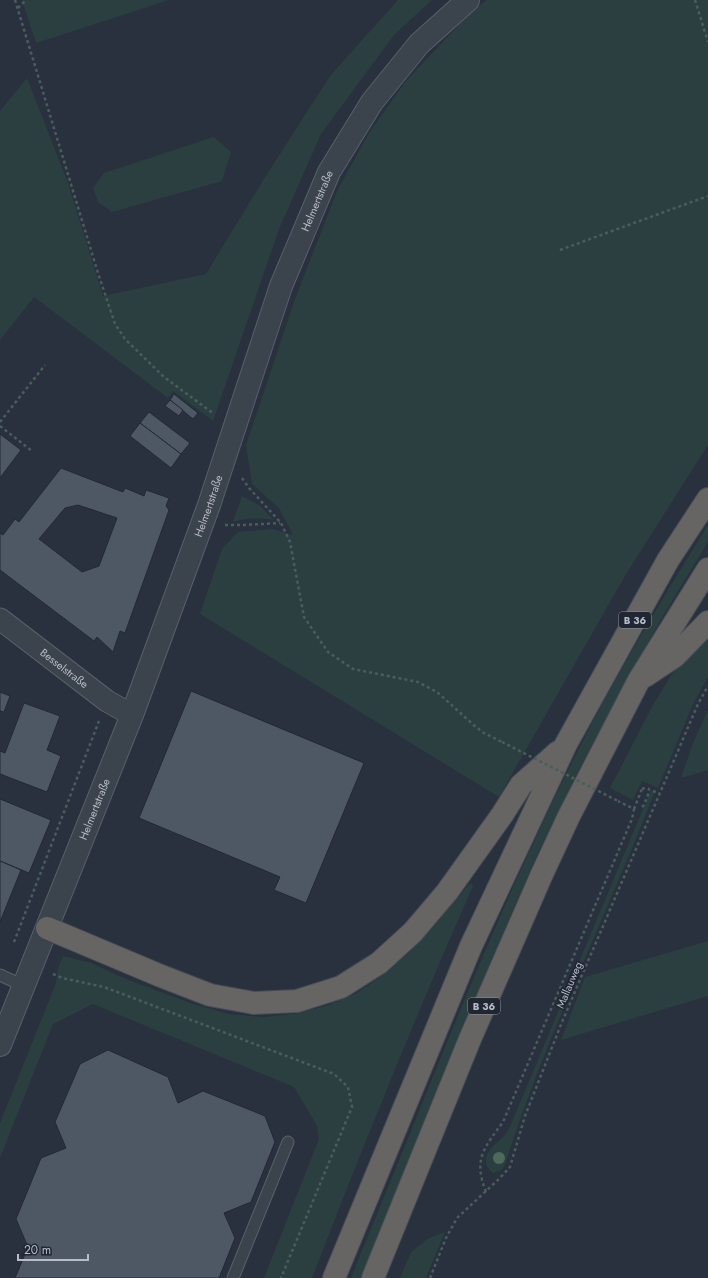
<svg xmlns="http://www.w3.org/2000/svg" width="708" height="1278" font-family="Jost,sans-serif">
<rect width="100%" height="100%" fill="#28313d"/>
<g fill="#2c3f40">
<polygon points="22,0 169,0 36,43"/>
<polygon points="398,0 432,0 394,35 321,134 279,229 213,421 173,391 168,398 34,297 0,340 0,111 27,78 68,183 103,296 206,274 267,174 330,76"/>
<polygon points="487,0 708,0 708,445 626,574 499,797 200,614 222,549 238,532 272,529 293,535 279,508 252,484 246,445 296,296 338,189 369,133 406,81 472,11"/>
<polygon points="214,137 231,152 222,181 112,212 98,202 93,188 104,173"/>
<path d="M242,496L259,505L274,520C256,517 251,517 233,522Z"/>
<path d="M708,525V542L663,616L619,695L576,775L536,857L459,1034L361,1278H351C377,1213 404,1149 430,1084C474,975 520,867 572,762C613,680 660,602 708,525Z"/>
<polygon points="708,634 708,677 693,704 658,788 642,781 633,800 610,788 653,705 670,677 683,659"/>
<polygon points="708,710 708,770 681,778 693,743"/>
<path d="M651,790L653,792L654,790L655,791C607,916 545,1037 505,1165C502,1170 499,1172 493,1173C477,1161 491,1147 501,1139C504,1137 507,1132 509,1129Z"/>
<path d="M470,883L472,884L473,886C416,1015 363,1146 312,1278H264L319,1139L317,1126L294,1087L93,1004L53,1024L0,1158V1123L56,983L58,968L63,956L91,963L126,979L193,1004L229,1014L263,1017L293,1014L326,1006L355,994L379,978L402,958L430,931Z"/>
<polygon points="708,941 708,996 561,1040 585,977"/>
<polygon points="445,1232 426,1278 400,1278 411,1252 429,1238"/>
</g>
<g fill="#4e5865" stroke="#222934" fill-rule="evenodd">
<polygon points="174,394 198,413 193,419 170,400"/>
<polygon points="170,400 183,410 179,416 165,406"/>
<polygon points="149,412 190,443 181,454 140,423"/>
<polygon points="140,423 181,454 171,468 130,436"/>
<polygon points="0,434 21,450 0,478"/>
<path d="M61,468L123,492L125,488L144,496L146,490L169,498L166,506L169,510L125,633L120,631L113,652L97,637L94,641L0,570V533L3,535L15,519L19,522ZM78,505L117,518L99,566L82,572L39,539L65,508Z"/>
<polygon points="191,691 364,763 306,903 274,890 280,877 139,818"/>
<polygon points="0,692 10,696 4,712 0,711"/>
<polygon points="24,703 60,716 47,750 61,756 47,792 0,774 0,751 5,753"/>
<polygon points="0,799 51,820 29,873 0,861"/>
<polygon points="0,861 21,870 0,922"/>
<polygon points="108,1050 168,1077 178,1103 203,1091 265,1116 275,1142 251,1202 224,1213 235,1238 219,1278 15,1278 28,1247 16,1219 41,1158 66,1148 55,1122 80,1064"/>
</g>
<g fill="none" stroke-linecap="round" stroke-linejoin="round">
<g stroke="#59606b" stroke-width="13">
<g id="service">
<polyline points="0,975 24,986"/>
<polyline points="233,1278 288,1142"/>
</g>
</g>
<g stroke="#59606b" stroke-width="23">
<g id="minor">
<path id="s1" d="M0,619L107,701L132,715"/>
</g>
</g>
<g stroke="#59606b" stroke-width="24">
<g id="tertiary">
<path id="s2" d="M0,1045L132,715L209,505L281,286L329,172L372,102L419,44L468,0"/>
</g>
</g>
<g stroke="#464d58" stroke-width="24">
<g id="trunk">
<polyline points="645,676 675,656 708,622"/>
<polyline points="47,928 161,976 210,995 254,1003 297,1001 341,987 379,963 413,932 447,892 502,815 521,785 558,752"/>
<polyline points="334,1278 471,946 566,744 668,560 708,499"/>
<polyline points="373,1278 470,1039 542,874 569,816 639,680 708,569"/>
</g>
</g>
<g stroke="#4b5c5f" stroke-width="2.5" stroke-dasharray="3 3" stroke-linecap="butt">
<polyline points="15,0 98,273 115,324 125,339 164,377 214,414"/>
<polyline points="695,0 708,42"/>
<polyline points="18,8 26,0"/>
<polyline points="560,250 708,196"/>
<polyline points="0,422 45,365"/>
<polyline points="0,426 32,451"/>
<polyline points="242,478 249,488 281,523 290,542 304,617 328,652 353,669 418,682 437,692 476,727 484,733 502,742"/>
<polyline points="225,525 245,525 280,523"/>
<polyline points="653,791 660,794"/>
<polyline points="642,807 644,805 649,792"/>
<polyline points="634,809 642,789"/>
<polyline points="14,942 99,721"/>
<polyline points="53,974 62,978 104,987 334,1074 348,1087 352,1107 281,1278"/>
<path d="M486,1192C473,1159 484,1148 503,1122L632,819L634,809L618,801"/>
<polyline points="430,1278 446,1238 457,1218 499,1179 510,1167 525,1116 562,1022 698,704 708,686"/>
</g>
<use href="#service" stroke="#3b434d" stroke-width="11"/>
<use href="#minor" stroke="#3b434d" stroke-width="21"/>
<use href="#tertiary" stroke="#3b434d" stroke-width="22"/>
<use href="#trunk" stroke="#666563" stroke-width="22"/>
<g stroke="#4b5c5f" stroke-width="2.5" stroke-dasharray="3 3" stroke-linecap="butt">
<polyline points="502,742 618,801"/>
<polyline points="642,789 645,788 649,789 649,792"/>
</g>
</g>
<circle fill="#50695f" cx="499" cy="1158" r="6"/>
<g text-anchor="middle" stroke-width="3.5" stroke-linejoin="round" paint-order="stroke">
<g fill="#202732" stroke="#8a919b" stroke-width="1">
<rect x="619" y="612" width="32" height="16" rx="3"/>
<rect x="468" y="998" width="32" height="16" rx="3"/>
</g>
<g font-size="10" font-weight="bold" fill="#b7bec8">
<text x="635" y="624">B 36</text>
<text x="484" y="1010">B 36</text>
</g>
<g font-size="11" fill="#b7bec8" stroke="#202732">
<text dy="4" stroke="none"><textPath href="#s2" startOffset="902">Helmertstraße</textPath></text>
<text dy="4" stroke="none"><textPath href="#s2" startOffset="578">Helmertstraße</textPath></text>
<text dy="4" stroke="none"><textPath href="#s1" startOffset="81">Besselstraße</textPath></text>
<text dy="4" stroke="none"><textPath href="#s2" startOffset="254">Helmertstraße</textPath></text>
<text transform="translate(569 985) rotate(-67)" y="4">Mallauweg</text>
</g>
</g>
<path d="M18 1254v6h70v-6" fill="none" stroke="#b7bec8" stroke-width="2"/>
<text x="24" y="1254" font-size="12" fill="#b7bec8" stroke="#202732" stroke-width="3" paint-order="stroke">20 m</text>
</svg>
